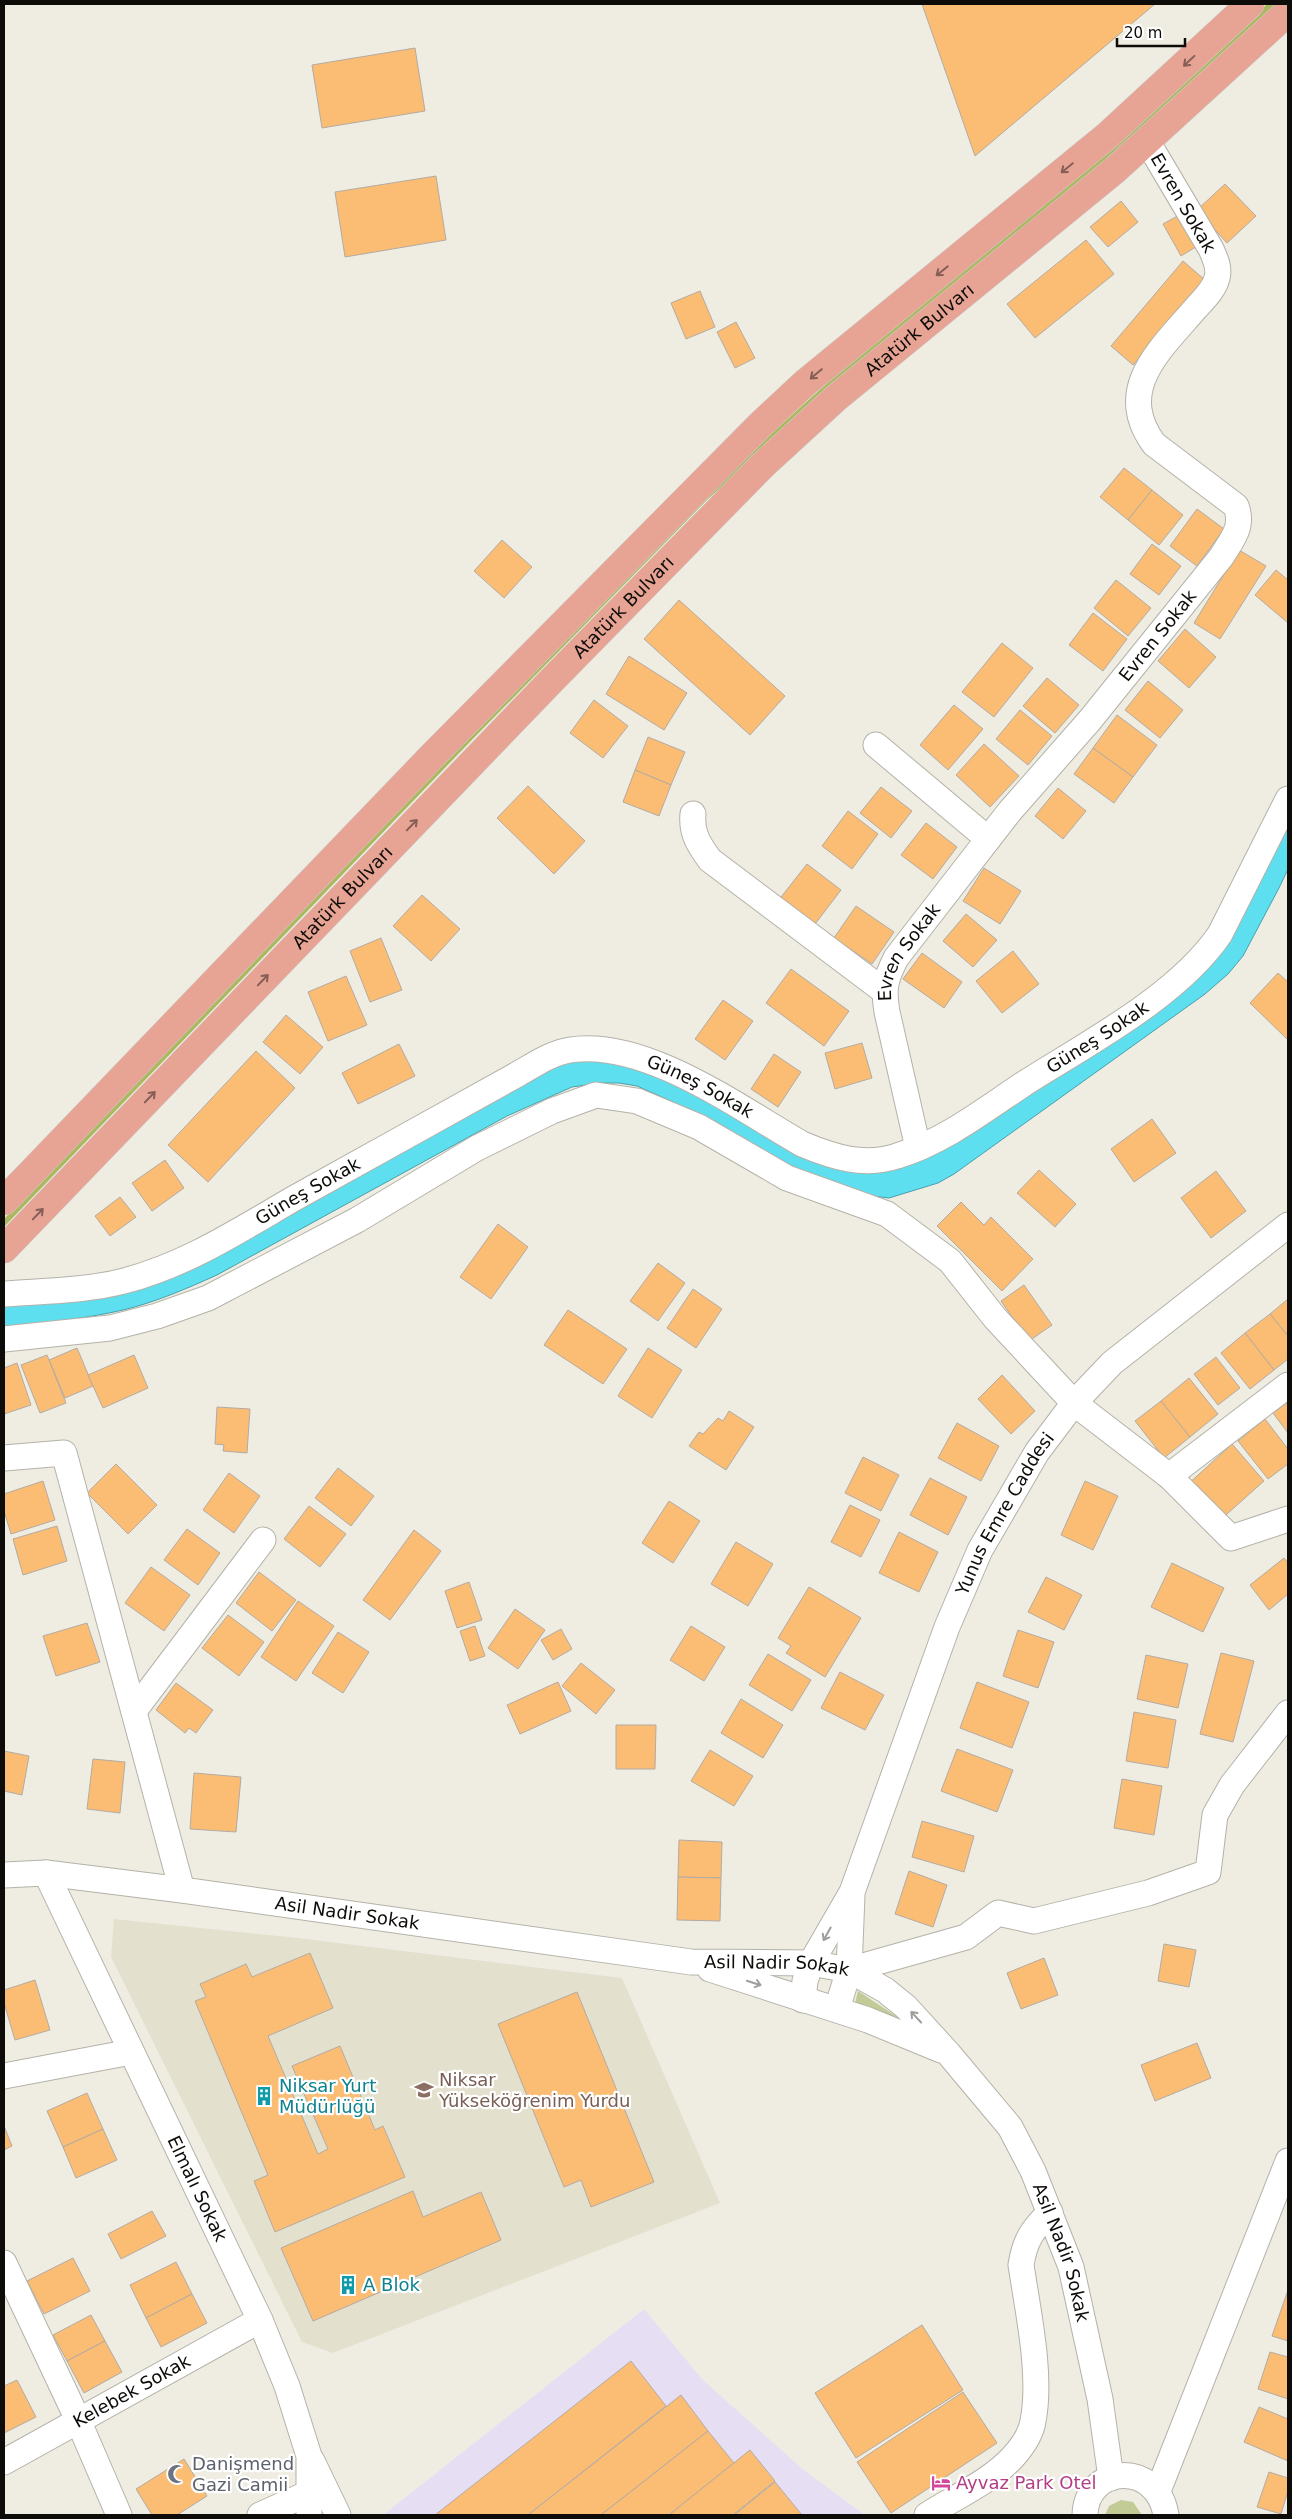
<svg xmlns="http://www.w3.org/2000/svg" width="1292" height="2519" font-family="'DejaVu Sans',sans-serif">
<rect width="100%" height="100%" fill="#efede2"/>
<polygon fill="#e6dff4" points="644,2309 703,2380 805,2471 865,2515 383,2515"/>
<polygon fill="#e4e0ce" points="114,1919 298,1938 622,1978 720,2203 333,2353 302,2342 111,1957"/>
<g fill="#c2cb95">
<polygon points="858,1991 914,2028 855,2003"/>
<polygon points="1121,2500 1133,2502 1142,2515 1105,2515 1109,2506"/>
</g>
<polygon fill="#acb85f" points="1267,4 1278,4 1109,157 881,345 707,500 467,745 4,1227 4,1219 364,844 742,460 846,366 1202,67"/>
<path fill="#5edff0" stroke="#46a0ab" d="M1288,820V869L1279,888L1243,956L1228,974L1205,994L954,1174L938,1183L889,1198L840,1192L761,1152L673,1102L637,1086L619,1083H599L572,1087L507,1116L217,1275C186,1289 156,1302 123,1310C84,1319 43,1323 4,1327V1304L122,1288L554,1066L578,1060L629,1063L882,1168L1205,970Z"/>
<g fill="#fbbc74" stroke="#b3aba3">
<polygon points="922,4 1155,4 975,156"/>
<polygon points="415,48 425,111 322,128 312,65"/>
<polygon points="436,176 446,240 345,257 335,192"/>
<polygon points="1225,184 1256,216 1227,243 1197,210"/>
<polygon points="1121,201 1138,222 1108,247 1090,227"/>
<polygon points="1181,214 1199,245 1181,256 1163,224"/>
<polygon points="1086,240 1114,274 1035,338 1007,304"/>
<polygon points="1183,261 1205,280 1133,365 1111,346"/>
<polygon points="700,291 715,327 686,339 671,303"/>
<polygon points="736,322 755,358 735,368 717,332"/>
<polygon points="1124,468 1152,490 1128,520 1100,497"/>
<polygon points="1152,490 1183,515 1159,545 1128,520"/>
<polygon points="1197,509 1224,529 1197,566 1170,546"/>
<polygon points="502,540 532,567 504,598 474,571"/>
<polygon points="1152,544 1181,566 1159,595 1130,574"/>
<polygon points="1239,550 1266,566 1220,639 1194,623"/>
<polygon points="1276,570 1288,580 1288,623 1255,595"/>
<polygon points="1116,580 1151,608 1128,636 1094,608"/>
<polygon points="679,600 785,696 750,735 644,639"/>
<polygon points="1093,613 1127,639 1103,671 1069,645"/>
<polygon points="1185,629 1216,657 1189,688 1158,661"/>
<polygon points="1002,643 1033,668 994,717 962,692"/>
<polygon points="629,656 687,693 664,730 606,694"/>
<polygon points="1047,678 1079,705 1055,733 1023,706"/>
<polygon points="1148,681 1183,710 1160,738 1125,710"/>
<polygon points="594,700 628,726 603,758 570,733"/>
<polygon points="954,705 983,729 948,770 920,745"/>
<polygon points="1020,710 1052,736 1028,765 996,739"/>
<polygon points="1117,715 1157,745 1133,777 1093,748"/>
<polygon points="648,737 685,752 671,785 635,770"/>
<polygon points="984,744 1019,776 990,807 956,775"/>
<polygon points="1093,748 1133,777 1114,803 1074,774"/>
<polygon points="635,770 671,785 659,816 623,802"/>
<polygon points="528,786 585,841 554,874 497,818"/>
<polygon points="881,787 912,811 891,838 860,813"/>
<polygon points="1058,788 1086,811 1063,839 1035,816"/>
<polygon points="848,811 878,834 852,869 822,846"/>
<polygon points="926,823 957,847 933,879 901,855"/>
<polygon points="807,864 841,890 812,928 778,901"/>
<polygon points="984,868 1021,891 1000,924 963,901"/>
<polygon points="422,895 460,929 431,961 393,926"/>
<polygon points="856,906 894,932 872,964 834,938"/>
<polygon points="966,914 997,940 973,967 943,941"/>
<polygon points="381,938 402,990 370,1002 350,951"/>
<polygon points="1013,951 1039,984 1002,1013 976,981"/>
<polygon points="922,953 962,982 944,1008 903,979"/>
<polygon points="791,969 849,1011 824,1046 766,1003"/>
<polygon points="1278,973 1288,982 1288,1040 1250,1003"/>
<polygon points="346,976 367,1025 328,1041 308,992"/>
<polygon points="723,1000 753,1021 725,1060 695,1039"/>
<polygon points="286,1015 323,1047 300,1074 263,1042"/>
<polygon points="862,1043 872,1078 835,1089 825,1053"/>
<polygon points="399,1044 415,1076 358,1104 342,1073"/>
<polygon points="256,1051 295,1088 208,1182 168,1145"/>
<polygon points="774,1054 801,1072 778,1107 751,1089"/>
<polygon points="1152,1119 1176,1153 1134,1182 1111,1149"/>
<polygon points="165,1160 184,1188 152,1211 132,1183"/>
<polygon points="1039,1170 1076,1204 1055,1227 1017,1193"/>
<polygon points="1216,1171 1246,1211 1211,1238 1181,1198"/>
<polygon points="120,1197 136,1217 110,1236 95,1216"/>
<polygon points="961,1202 984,1225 991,1217 1033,1259 1002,1291 937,1226"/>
<polygon points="498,1224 528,1247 491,1299 460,1277"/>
<polygon points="658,1263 685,1283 658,1321 630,1301"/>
<polygon points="1024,1285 1052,1325 1029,1341 1001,1301"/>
<polygon points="693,1289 722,1309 696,1348 667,1328"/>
<polygon points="1288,1299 1288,1336 1270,1314"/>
<polygon points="568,1310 627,1349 603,1384 544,1345"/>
<polygon points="1270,1314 1288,1336 1288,1359 1274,1370 1245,1333"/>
<polygon points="1245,1333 1274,1370 1250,1389 1221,1353"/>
<polygon points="77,1348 93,1386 65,1398 49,1360"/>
<polygon points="648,1348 682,1370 652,1418 618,1396"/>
<polygon points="47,1355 66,1403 40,1413 21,1365"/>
<polygon points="134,1355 148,1388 103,1408 88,1375"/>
<polygon points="1216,1357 1240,1388 1218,1405 1194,1374"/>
<polygon points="17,1363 31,1405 4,1414 4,1368"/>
<polygon points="1002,1375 1035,1411 1011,1434 978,1399"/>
<polygon points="1189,1378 1218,1414 1190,1437 1161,1401"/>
<polygon points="1161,1401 1190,1437 1164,1458 1135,1421"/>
<polygon points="1288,1402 1288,1433 1273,1413"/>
<polygon points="217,1407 250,1409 247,1453 223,1451 224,1445 215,1444"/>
<polygon points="729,1411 754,1427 726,1470 689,1446 699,1432 703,1434 718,1418 723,1421"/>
<polygon points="1265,1419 1288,1449 1288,1464 1268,1479 1238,1441"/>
<polygon points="957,1423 999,1446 981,1481 938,1458"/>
<polygon points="1232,1444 1264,1481 1218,1522 1186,1486"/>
<polygon points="863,1457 899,1475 881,1511 845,1493"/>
<polygon points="116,1464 157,1505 128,1534 87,1493"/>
<polygon points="338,1468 374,1496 351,1526 315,1498"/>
<polygon points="229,1473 260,1496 234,1533 203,1510"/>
<polygon points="930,1478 967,1497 948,1535 910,1515"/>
<polygon points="43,1481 55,1520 11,1534 4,1511 4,1494"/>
<polygon points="1085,1481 1118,1496 1093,1550 1061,1535"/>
<polygon points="669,1501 700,1521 673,1563 642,1543"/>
<polygon points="850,1505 880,1520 861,1557 831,1542"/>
<polygon points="309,1506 346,1534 320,1567 284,1539"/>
<polygon points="57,1526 67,1561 23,1575 13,1539"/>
<polygon points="187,1529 220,1553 198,1585 164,1560"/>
<polygon points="414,1530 441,1551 390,1620 363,1600"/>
<polygon points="899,1532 938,1552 919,1592 879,1573"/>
<polygon points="736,1542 773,1564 748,1606 711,1584"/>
<polygon points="1284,1558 1288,1563 1288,1594 1269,1610 1250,1585"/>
<polygon points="1172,1563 1224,1588 1203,1632 1151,1607"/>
<polygon points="151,1567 190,1595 164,1631 125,1603"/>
<polygon points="259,1572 296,1600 272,1631 236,1603"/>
<polygon points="1046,1577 1082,1595 1064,1630 1028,1612"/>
<polygon points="469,1582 482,1620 457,1628 445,1591"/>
<polygon points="809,1587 861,1618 825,1677 786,1653 791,1646 778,1638"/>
<polygon points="298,1601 334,1626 296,1681 261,1657"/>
<polygon points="515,1609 545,1630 518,1669 488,1648"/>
<polygon points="228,1615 264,1642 239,1676 202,1648"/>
<polygon points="87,1623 100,1662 56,1676 43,1636"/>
<polygon points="475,1626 485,1656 470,1661 460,1631"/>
<polygon points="691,1626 725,1647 704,1681 670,1660"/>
<polygon points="561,1629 572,1649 553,1660 541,1640"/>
<polygon points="1018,1630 1054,1642 1038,1688 1003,1676"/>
<polygon points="338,1632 369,1652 343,1693 312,1673"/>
<polygon points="1221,1653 1254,1661 1233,1742 1200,1734"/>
<polygon points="768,1654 811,1680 792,1711 749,1685"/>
<polygon points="1146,1655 1188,1664 1178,1708 1137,1699"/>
<polygon points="581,1663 615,1690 596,1714 562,1686"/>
<polygon points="840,1672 884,1695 865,1730 821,1708"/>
<polygon points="558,1682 571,1711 520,1734 507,1705"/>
<polygon points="977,1682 1029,1702 1012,1748 960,1728"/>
<polygon points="176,1683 213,1710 196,1733 189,1728 185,1733 156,1710"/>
<polygon points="741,1699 783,1725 763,1758 721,1733"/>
<polygon points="1134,1712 1176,1720 1168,1768 1126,1761"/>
<polygon points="616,1725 656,1725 655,1769 616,1769"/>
<polygon points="957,1749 1013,1770 997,1812 941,1791"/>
<polygon points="710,1750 753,1776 734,1806 691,1781"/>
<polygon points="4,1751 29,1756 22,1795 4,1791"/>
<polygon points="93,1759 125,1762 120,1813 87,1809"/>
<polygon points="194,1773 241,1777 236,1832 190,1829"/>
<polygon points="1122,1779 1162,1786 1154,1835 1114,1828"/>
<polygon points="922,1821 974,1836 964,1872 912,1857"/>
<polygon points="679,1840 722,1842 721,1878 678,1877"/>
<polygon points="909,1871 947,1885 933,1927 895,1914"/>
<polygon points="678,1877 721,1878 720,1921 677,1920"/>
<polygon points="1164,1944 1196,1950 1189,1987 1158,1981"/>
<polygon points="310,1953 333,2008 268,2036 318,2154 328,2149 292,2066 340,2046 375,2130 383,2126 405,2177 275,2232 254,2181 268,2175 195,2001 206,1997 200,1984 246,1964 252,1977"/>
<polygon points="1044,1958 1058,1995 1021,2009 1007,1973"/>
<polygon points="35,1980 50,2030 15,2040 4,2003 4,1990"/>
<polygon points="577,1992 654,2182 591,2207 581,2180 564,2187 498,2024"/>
<polygon points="1197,2043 1211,2078 1155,2101 1141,2065"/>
<polygon points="87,2093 103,2129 63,2147 47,2111"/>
<polygon points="4,2126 12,2146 4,2150"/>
<polygon points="103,2129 117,2160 76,2178 63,2147"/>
<polygon points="413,2191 423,2217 481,2192 501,2240 313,2321 281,2248"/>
<polygon points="152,2211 166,2236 121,2259 108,2234"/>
<polygon points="73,2258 90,2291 44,2314 27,2281"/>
<polygon points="176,2262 192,2294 146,2318 130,2285"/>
<polygon points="1288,2290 1288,2341 1272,2336"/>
<polygon points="192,2294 207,2323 161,2347 146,2318"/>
<polygon points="91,2315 105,2341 67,2361 53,2335"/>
<polygon points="922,2325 963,2390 856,2458 815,2393"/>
<polygon points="105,2341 122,2372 84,2393 67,2361"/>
<polygon points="1270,2352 1288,2357 1288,2399 1258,2389"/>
<polygon points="631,2361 666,2406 528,2515 435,2515"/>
<polygon points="17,2380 36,2417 4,2433 4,2386"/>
<polygon points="963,2392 997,2443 891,2513 857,2462"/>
<polygon points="681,2395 708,2431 601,2515 528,2515"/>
<polygon points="1259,2407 1288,2419 1288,2461 1244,2442"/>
<polygon points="708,2431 734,2463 669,2515 601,2515"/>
<polygon points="750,2450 775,2481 733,2515 669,2515"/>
<polygon points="184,2459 207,2496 177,2515 152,2515 136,2489"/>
<polygon points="1269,2472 1288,2478 1288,2491 1281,2514 1257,2507"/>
<polygon points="775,2482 802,2515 734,2515"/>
</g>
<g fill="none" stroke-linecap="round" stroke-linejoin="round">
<g stroke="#b4b2a8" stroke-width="27">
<g id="minor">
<polyline points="876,745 988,839"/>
<path d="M693,814C691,833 699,845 710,860L884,991"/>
<path id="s1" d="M918,1148L887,1012C883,988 885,980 896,958L1010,811L1090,720L1222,556C1232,539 1244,527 1236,506L1154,444C1114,389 1160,350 1195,309C1203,300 1214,290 1217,278C1220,268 1215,258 1211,249L1147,141"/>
<path id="s2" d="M4,1294C43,1291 86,1291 124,1281C186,1265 238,1231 293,1199C368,1157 443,1116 518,1074C534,1065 551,1053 570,1050C645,1038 739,1108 802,1144C833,1157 864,1167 897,1156C943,1142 983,1111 1022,1085C1086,1044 1177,997 1220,934L1288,799"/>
<polyline points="4,1339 110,1328 157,1316 208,1298 357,1220 477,1148 552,1111 596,1095 637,1101 699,1127 787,1178 887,1214 950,1261 995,1318 1074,1403 1169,1476 1231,1538 1288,1519"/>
<polyline points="4,1458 64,1453 182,1890"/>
<polyline points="1169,1476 1288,1385"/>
<polyline points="134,1711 263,1540"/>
<path id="s3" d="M46,1873L260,2320L287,2386L309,2456V2515"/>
<path id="s4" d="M4,1875L46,1873L182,1890L691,1962L811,1963L849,1970L885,1990L906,2007L948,2053L1010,2127L1033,2171L1071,2267L1100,2399L1111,2478"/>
<polyline points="710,1969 868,2020 941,2050"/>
<polyline points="849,1970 966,1937 998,1913 1034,1921 1148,1893 1208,1872 1215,1815 1232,1785 1288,1713"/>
<path id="s5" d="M803,2000L805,1981L811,1963L852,1892L947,1627L980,1550L1037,1452L1074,1403L1112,1363L1288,1225"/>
<polyline points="837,2009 849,1970 852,1895"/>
<polyline points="4,2076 131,2052"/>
<polyline points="4,2263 78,2420 119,2515"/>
<polyline points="312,2461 338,2515"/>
<path id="s6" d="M4,2462L260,2320"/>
<polyline points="1158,2491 1288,2161"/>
<polyline points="260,2515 309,2493"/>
<path d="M927,2515C955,2497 990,2482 1013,2457C1022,2447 1031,2435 1033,2421C1042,2375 1028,2312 1021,2265C1025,2240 1032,2230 1050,2212"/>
<path d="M1085,2515C1086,2465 1157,2460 1166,2515"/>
</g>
</g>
<g stroke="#cfcece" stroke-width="29">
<g id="major">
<polyline points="4,1201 434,754 761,424 805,383 1108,135 1250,4"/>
<path id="s7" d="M4,1249L552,680L763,465L836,398L1115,170L1288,12"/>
</g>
</g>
<use href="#minor" stroke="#fff" stroke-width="25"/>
<use href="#major" stroke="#e7a394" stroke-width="28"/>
</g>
<defs><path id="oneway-shaft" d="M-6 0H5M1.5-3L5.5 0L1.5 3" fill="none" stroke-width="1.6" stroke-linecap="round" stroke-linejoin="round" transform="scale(1.25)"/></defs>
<g stroke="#855f55">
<use href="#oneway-shaft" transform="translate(1189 61) rotate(137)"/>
<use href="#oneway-shaft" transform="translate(1067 168) rotate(141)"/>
<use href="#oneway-shaft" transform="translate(942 271) rotate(141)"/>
<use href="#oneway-shaft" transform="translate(816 374) rotate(140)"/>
<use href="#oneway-shaft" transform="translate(412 825) rotate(-46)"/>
<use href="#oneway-shaft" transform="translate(263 980) rotate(-46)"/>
<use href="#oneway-shaft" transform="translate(150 1097) rotate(-46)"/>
<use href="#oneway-shaft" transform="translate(38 1214) rotate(-46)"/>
</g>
<g stroke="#9e9e9d">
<use href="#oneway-shaft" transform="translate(827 1934) rotate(119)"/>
<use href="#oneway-shaft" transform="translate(754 1983) rotate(18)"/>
<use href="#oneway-shaft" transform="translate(916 2017) rotate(-133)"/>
</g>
<defs>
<g id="school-bare" transform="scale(1.5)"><path d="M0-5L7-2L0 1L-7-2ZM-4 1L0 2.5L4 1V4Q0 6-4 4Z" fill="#8d6e63" stroke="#fff" stroke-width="2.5" paint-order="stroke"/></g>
<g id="building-bare" transform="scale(1.5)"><path d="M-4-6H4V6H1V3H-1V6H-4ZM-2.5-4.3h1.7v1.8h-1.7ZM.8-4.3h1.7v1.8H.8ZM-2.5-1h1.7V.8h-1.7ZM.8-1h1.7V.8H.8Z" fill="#0f9aa8" stroke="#fff" stroke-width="2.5" paint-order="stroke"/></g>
<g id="mosque-bare" transform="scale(1.5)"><path d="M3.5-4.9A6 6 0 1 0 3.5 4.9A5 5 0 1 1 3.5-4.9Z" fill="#6b7280" stroke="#fff" stroke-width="2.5" paint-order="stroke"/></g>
<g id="hotel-bare" transform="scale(1.5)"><path d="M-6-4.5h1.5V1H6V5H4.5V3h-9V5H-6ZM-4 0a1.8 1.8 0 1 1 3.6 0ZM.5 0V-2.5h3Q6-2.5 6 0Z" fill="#d1479c" stroke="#fff" stroke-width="2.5" paint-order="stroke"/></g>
</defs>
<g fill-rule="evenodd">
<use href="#school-bare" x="424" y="2090"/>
<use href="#building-bare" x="264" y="2096"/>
<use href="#building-bare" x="348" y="2285"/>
<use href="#mosque-bare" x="177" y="2474"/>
<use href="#hotel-bare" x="941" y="2483"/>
</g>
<g text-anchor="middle" stroke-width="4.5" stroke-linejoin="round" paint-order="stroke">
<g font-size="18" fill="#0d0c09" stroke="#fff">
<text transform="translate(1183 203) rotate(60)" y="6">Evren Sokak</text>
<text dy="6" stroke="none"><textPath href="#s7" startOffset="1298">Atatürk Bulvarı</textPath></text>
<text dy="6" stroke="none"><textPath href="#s7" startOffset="892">Atatürk Bulvarı</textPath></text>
<text dy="6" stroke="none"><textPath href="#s1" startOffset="611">Evren Sokak</textPath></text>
<text dy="6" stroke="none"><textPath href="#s7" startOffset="488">Atatürk Bulvarı</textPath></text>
<text dy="6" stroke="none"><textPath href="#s1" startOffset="206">Evren Sokak</textPath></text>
<text dy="6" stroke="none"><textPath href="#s2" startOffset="1211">Güneş Sokak</textPath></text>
<text dy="6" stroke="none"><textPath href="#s2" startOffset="762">Güneş Sokak</textPath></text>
<text dy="6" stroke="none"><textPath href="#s2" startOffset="326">Güneş Sokak</textPath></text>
<text dy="6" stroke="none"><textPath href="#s5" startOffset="529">Yunus Emre Caddesi</textPath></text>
<text dy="6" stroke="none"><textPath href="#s4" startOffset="346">Asil Nadir Sokak</textPath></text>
<text dy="6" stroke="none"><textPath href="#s4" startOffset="779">Asil Nadir Sokak</textPath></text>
<text dy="6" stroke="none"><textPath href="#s3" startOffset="350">Elmalı Sokak</textPath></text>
<text dy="6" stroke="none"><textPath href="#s4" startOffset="1215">Asil Nadir Sokak</textPath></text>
<text dy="6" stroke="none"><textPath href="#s6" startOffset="146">Kelebek Sokak</textPath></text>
</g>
<g font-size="18" fill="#785e54" stroke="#fff" text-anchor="start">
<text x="439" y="2086">Niksar<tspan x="439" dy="21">Yükseköğrenim Yurdu</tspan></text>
</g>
<g font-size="18" fill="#0d838f" stroke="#fff" text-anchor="start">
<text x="279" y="2092">Niksar Yurt<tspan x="279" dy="21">Müdürlüğü</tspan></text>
<text x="363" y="2291">A Blok</text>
</g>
<g font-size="18" fill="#5b616d" stroke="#fff" text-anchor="start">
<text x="192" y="2470">Danişmend<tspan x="192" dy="21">Gazi Camii</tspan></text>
</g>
<g font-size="18" fill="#b23c85" stroke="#fff" text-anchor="start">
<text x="956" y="2489">Ayvaz Park Otel</text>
</g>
</g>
<rect width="1292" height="2519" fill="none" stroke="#0d0c09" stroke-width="10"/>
<path d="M1117 38v8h68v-8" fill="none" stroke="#0d0c09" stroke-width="2.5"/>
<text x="1124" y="38" font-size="15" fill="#0d0c09" stroke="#ffffff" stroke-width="4" paint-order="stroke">20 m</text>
</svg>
